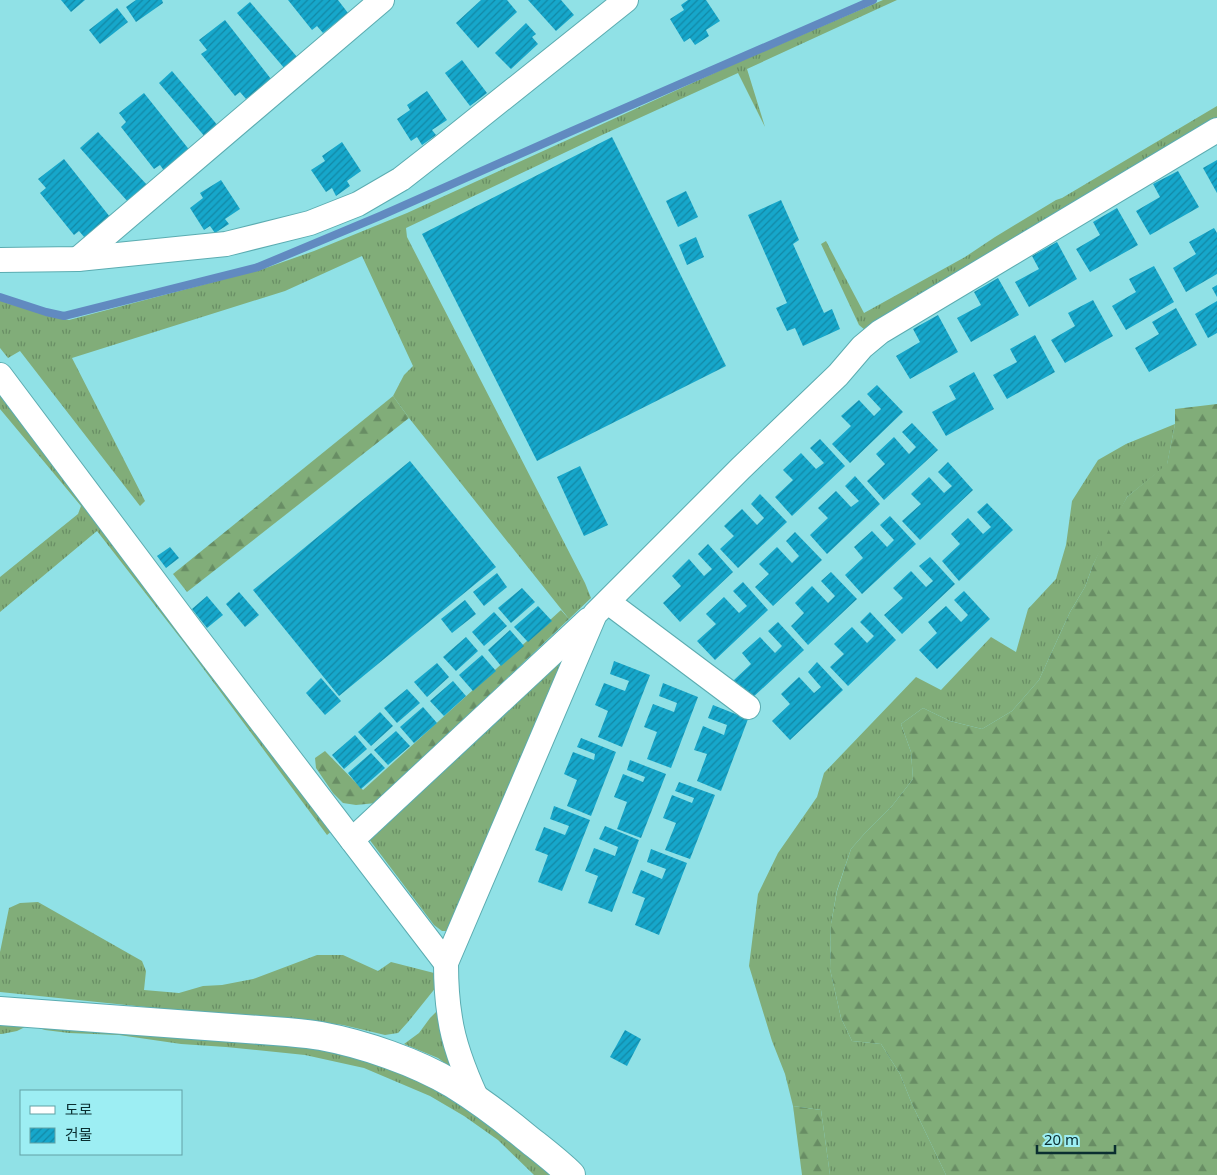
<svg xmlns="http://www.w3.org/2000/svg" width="1217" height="1175" font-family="'Noto Sans','Noto Sans KR',sans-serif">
<defs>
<pattern id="grass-tufts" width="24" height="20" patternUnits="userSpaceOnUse" patternTransform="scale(1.25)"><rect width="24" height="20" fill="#81ad79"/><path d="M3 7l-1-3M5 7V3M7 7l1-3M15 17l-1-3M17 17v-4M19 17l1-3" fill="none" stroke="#688d64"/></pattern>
<pattern id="forest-firs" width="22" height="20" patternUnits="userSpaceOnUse" patternTransform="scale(1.25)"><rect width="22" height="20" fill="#81ad79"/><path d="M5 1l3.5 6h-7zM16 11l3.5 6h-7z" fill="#688d64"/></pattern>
<pattern id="building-hatch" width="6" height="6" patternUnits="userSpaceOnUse" patternTransform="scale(1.25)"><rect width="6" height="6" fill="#16a7cb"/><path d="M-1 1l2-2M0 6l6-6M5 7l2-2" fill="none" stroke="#1288a5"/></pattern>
</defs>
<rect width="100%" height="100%" fill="#90e1e6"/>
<g fill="url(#grass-tufts)">
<polygon points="883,0 897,0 747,69 765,127 738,73 602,135 406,228 407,237 585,583 591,598 569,619 409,418 393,396 404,375 413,366 362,256 285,291 72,358 145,501 140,506 20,351 8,358 0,348 0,300 52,316 69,320 263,269 314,251 407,213 734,64"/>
<polygon points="1217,106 1217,123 865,330 859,325 821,244 826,241 864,313 965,257 995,237 1056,200 1062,198"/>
<polygon points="0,386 334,829 327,835 185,644 97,531 0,612 0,577 78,514 81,506 0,409"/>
<polygon points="1175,424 1167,465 1127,497 1093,565 1085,587 1070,612 1039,680 1012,711 982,729 950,721 923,708 901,724 911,752 913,779 892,806 865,833 851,849 837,890 831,924 830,969 841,1018 852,1041 881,1044 900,1074 912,1104 946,1175 830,1175 821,1110 793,1106 785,1074 772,1041 749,966 758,894 778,853 817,797 824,773 916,677 941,690 991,637 1016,652 1028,609 1056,579 1066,545 1072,501 1098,460 1126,444"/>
<polygon points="560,659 565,661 449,931 442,931 434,925 369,839"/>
<polygon points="38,902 142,961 146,971 144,990 179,993 203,986 222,985 253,979 317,955 343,955 378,971 391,962 438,974 437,986 408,1022 398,1033 385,1035 343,1025 310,1021 214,1014 0,992 0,952 9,908 20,903"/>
<polygon points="442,1006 454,1070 438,1058 404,1044 419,1033 430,1018"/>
<polygon points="0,1017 319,1048 344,1053 406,1074 463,1103 553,1175 534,1175 498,1140 464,1116 430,1096 364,1068 305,1055 226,1047 181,1044 119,1035 69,1033 45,1030 29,1025 17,1031 2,1034 0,1034"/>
</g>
<g fill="url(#forest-firs)">
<polygon points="393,396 409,418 187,592 173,574"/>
<polygon points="1217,404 1217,1175 946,1175 912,1104 900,1074 881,1044 852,1041 841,1018 830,969 831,924 837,891 851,849 865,833 892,806 913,779 911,752 901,724 923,708 950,721 982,729 1012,711 1039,680 1070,612 1085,587 1093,565 1109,529 1127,497 1167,464 1175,424 1175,409"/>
<polygon points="561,610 569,619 376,803 356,805 343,803 333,793 316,768 315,758 325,751 363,790"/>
<polygon points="793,1106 821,1110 830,1175 802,1175"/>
</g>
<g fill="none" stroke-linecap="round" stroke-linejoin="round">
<polyline stroke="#618ac0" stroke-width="8" points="0,297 46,312 64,316 258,267 380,216 572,131 873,0"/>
</g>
<g fill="url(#building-hatch)">
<polygon points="61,0 85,0 71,12"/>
<polygon points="136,0 162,0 163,3 136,22 126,7"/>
<polygon points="288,0 338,0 348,13 323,33 317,26 312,30"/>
<polygon points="481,0 507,0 517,12 478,48 456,23"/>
<polygon points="528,0 561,0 574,15 556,31"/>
<polygon points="688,0 706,0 720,21 706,30 709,36 695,45 690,38 684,42 670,19 684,10 681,5"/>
<polygon points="250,2 298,58 285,69 237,13"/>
<polygon points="117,8 128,22 100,44 89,30"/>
<polygon points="225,20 271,79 246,99 240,92 235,96 201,54 207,50 199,40"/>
<polygon points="526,23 536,34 532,37 538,44 511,69 495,53"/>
<polygon points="462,60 487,93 470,106 445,73"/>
<polygon points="172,71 219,127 206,138 159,83"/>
<polygon points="427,91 447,120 432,130 436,135 422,145 417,137 411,141 397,119 410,110 407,105"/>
<polygon points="144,93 191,152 165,172 160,165 154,169 121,127 126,122 119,113"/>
<polygon points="98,132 148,186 129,203 80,148"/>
<polygon points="612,137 726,366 537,461 422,234"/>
<polygon points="342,142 361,171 347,181 350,186 336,196 332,188 326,192 311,170 325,161 322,156"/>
<polygon points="64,159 110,217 85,238 79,231 74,235 40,193 46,188 38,179"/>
<polygon points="1217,160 1217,193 1203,168"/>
<polygon points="1178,171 1199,207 1150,235 1136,211 1160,197 1153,184"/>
<polygon points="221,180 240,209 225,219 229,224 215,233 210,226 204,230 190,208 203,198 200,193"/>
<polygon points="686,191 698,217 678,227 666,201"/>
<polygon points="781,200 799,240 793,244 824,313 832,309 840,329 803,346 795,328 787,331 776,308 787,303 748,215"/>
<polygon points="1117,208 1138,245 1090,272 1076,249 1100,235 1093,222"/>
<polygon points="1214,228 1217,233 1217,274 1186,292 1173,268 1196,254 1189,242"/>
<polygon points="696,237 704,257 687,265 679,245"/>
<polygon points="1057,242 1077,279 1029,307 1015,282 1039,269 1032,256"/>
<polygon points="1154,266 1174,302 1126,330 1112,306 1136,292 1129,279"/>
<polygon points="998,278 1019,315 971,342 957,318 981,305 974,292"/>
<polygon points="1217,285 1217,297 1212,288"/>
<polygon points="1093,300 1113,336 1065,363 1051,340 1075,326 1068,313"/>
<polygon points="1217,301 1217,333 1208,338 1195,314"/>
<polygon points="1176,308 1197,345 1149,372 1135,348 1159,334 1152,322"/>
<polygon points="938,315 958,352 910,379 896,356 920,342 913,329"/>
<polygon points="1035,335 1055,372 1007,399 993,375 1017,362 1010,349"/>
<polygon points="974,372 994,409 946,436 932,412 956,399 949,386"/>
<polygon points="877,385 903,412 850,463 832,444 851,426 841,416 859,400 874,416 881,409 867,394"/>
<polygon points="912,423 938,450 884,500 867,481 885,464 876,454 894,437 909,454 916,447 902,432"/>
<polygon points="820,439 845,466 792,516 775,497 793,480 783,470 801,453 816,469 824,463 810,448"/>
<polygon points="410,461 496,567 339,696 253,590"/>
<polygon points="948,462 973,490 920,540 902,521 921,504 911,494 929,477 944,493 952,486 938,472"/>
<polygon points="580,466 608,525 584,536 557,477"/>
<polygon points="855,476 880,504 827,554 810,535 828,518 818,508 836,491 851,507 859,501 845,486"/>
<polygon points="760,494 787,522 738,568 720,549 734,536 724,526 742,509 757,525 764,518 751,504"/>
<polygon points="987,503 1013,530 959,581 942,561 960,544 951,534 968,518 983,534 991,527 977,512"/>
<polygon points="890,516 916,544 862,594 845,575 863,558 854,547 872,531 887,547 894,540 880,525"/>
<polygon points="795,532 822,560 773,606 755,587 769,574 759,564 777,547 792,563 799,556 786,541"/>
<polygon points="708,544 733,572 680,622 663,603 681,586 672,576 689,559 704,576 712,569 698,554"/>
<polygon points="170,547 179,558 166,568 157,556"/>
<polygon points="930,557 955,584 902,634 884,615 903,598 893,588 911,571 926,587 933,581 919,566"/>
<polygon points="831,572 857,599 808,645 791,626 804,613 795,603 812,586 828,603 835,596 821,581"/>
<polygon points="497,573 507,587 484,606 473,592"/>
<polygon points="743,582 768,610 715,660 697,641 716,624 706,614 724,597 739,613 747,606 733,591"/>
<polygon points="522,588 535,602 511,623 498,608"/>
<polygon points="964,591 990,619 937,669 919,650 937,633 928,622 946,606 961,622 968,615 954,600"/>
<polygon points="239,592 259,615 245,627 226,604"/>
<polygon points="207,596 223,615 207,628 192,609"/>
<polygon points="465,600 476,614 452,633 441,619"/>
<polygon points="538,606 552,621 528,642 514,627"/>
<polygon points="494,612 507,626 484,646 472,632"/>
<polygon points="870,612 896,640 848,686 830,667 844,654 834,644 852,627 867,643 874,636 860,622"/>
<polygon points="778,622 804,650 750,700 733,681 751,664 742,653 760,637 775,653 782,646 768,631"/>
<polygon points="510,630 524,646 501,666 488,650"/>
<polygon points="466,637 478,651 456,671 443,657"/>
<polygon points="482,655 496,671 473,691 459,675"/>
<polygon points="614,661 650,675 622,747 598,737 608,711 595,705 604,683 625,691 629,681 610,674"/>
<polygon points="817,662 843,690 790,740 772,721 790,704 781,694 799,677 814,693 821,687 808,672"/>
<polygon points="437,663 449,677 427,697 414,682"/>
<polygon points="321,678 341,701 325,715 306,693"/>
<polygon points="453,681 466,696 444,716 430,701"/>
<polygon points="663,683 698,697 671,768 647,759 657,732 644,727 653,704 674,712 677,703 659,696"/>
<polygon points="407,689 420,703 397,723 384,708"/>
<polygon points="713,705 748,719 721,791 697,781 707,754 694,750 703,726 724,735 727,725 708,718"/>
<polygon points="423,707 437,723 414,743 400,727"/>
<polygon points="380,712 393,726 371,746 358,732"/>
<polygon points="396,731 410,746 388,765 374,750"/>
<polygon points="355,735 367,749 344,769 332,755"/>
<polygon points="581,738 616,752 591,816 567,806 577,780 564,774 573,752 594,760 595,754 577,747"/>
<polygon points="371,753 385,768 361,789 348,773"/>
<polygon points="630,760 666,774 641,838 617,829 627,802 614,797 623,774 643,782 645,777 627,770"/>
<polygon points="679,782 715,795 690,859 665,850 676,823 663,818 672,795 692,803 694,798 675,791"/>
<polygon points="554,806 590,820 562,891 538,882 548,855 535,850 544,827 565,835 569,826 550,819"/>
<polygon points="605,826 639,840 612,912 588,903 598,876 585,871 594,848 615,856 618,847 599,839"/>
<polygon points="651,849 687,863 659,935 635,925 645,898 632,893 641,870 662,879 666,869 647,862"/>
<polygon points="625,1030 641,1039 627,1066 610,1057"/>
</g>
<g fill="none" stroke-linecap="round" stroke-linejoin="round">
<g stroke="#5bacb1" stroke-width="26">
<g id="street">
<polyline points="78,259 382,0"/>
<polyline points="0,260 78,259 226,244 310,223 358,204 401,179 442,147 626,0"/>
<polyline points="0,375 192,631 446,963"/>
<polyline points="608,602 748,707"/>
<polyline points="352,840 588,620"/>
<path d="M477,1099C465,1073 454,1046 450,1018C447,1000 446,981 446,963L595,614L741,468L838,375L862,347L880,332L1217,130"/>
</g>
</g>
<g stroke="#5bacb1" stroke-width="30">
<path id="secondary" d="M0,1011L287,1032C298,1033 310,1034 321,1036C364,1044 416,1062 453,1084C479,1100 504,1119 527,1138C542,1150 558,1162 571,1175"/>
</g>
<use href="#street" stroke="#fff" stroke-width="24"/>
<use href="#secondary" stroke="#fff" stroke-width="28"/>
</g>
<rect x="20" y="1090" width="162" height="65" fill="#9deef3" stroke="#62a1a5"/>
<rect x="30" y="1106" width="25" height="8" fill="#ffffff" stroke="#62a1a5"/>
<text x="65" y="1115" font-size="15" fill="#0a2e30">도로</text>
<rect x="30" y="1128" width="25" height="15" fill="url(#building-hatch)" stroke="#62a1a5"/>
<text x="65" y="1140" font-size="15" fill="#0a2e30">건물</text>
<path d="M1037 1145v8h78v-8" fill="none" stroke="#0a2e30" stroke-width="2.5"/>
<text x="1044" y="1145" font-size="15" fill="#0a2e30" stroke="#9deef3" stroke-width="4" paint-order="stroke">20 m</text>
</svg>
